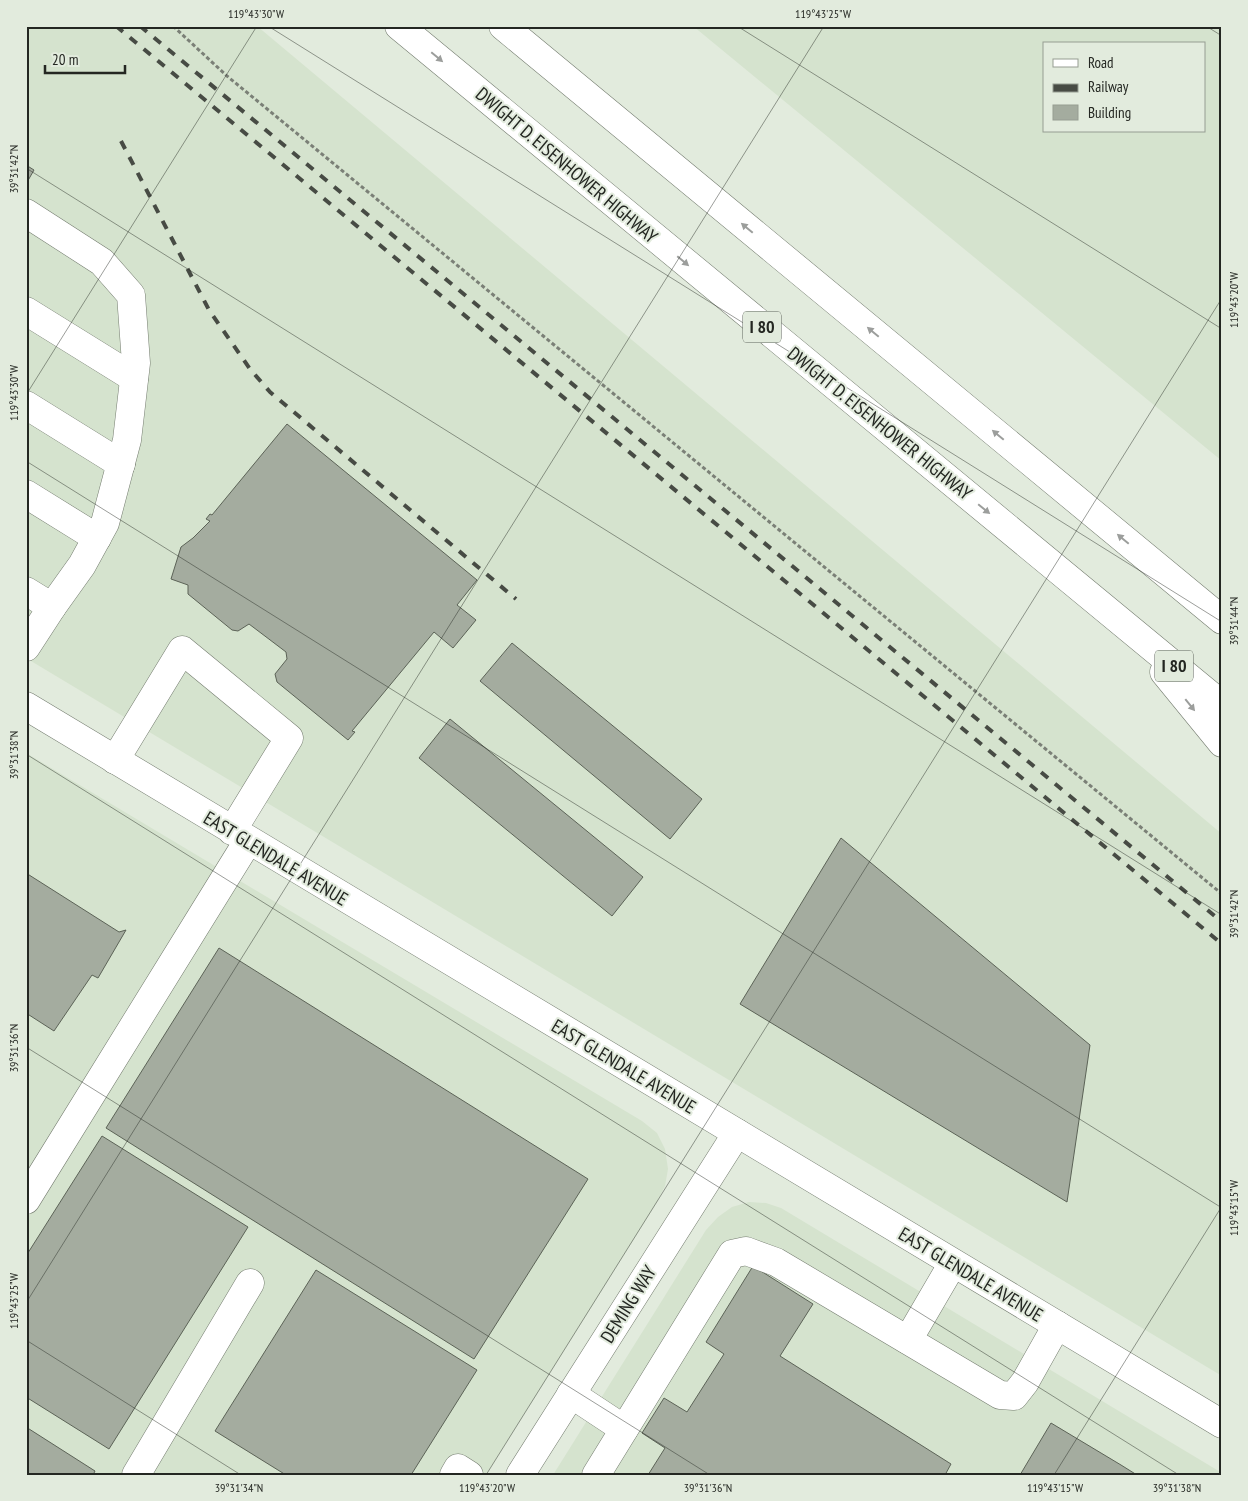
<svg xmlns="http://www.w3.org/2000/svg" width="1248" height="1501" font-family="'PT Sans Narrow',sans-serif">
<rect width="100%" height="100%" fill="#e2ebdd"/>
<g fill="#d5e3ce" fill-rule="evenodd">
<polygon points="26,26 257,26 1222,834 1222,1376 26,658"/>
<path d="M693,26H1222V461ZM1044,44H1204V131H1044Z"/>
<polygon points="26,753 642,1121 657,1133 665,1149 668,1169 665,1186 657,1202 486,1475 26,1475"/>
<polygon points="749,1202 766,1203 781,1208 1222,1473 1222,1475 553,1475 706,1230 718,1217 732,1207"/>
</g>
<g fill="#a4ac9f" stroke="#5c6357">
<polygon points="26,165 34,170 26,184"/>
<polygon points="287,424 477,580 457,605 476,620 453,648 434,632 352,731 355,732 348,740 277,682 275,674 287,659 286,652 249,624 238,631 232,630 188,594 188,585 171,579 181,547 193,538 210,521 206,519 210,514 212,515"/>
<polygon points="512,643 702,799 670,839 480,681"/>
<polygon points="450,719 643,877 612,916 419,758"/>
<polygon points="841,838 1090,1045 1067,1202 740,1004"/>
<polygon points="26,873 119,932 126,930 98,978 92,975 54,1031 26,1013"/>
<polygon points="219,948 588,1179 474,1359 106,1128"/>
<polygon points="102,1136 248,1227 109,1449 26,1397 26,1256"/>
<polygon points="753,1266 813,1304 780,1356 951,1464 945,1475 648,1475 665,1448 642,1433 664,1398 687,1412 724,1354 706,1342"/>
<polygon points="316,1270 477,1370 411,1475 286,1475 215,1431"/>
<polygon points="1051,1423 1121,1465 1137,1475 1020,1475"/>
<polygon points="26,1427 95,1471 93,1475 26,1475"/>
</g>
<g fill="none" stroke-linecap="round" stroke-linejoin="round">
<g stroke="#747c6f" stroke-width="29">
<g id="minor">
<polyline points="26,213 102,262 131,295 136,363 127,440 105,523 82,565 52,607 26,591"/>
<polyline points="26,311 134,378"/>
<polyline points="26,405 121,464"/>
<polyline points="26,494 97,538"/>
<polyline points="26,647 52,607"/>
<polyline points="26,706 1222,1424"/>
<polyline points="115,760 182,650 289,738 232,831"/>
<polyline points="26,1200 248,841"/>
<polyline points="908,1340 953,1263"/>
<polyline points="571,1394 624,1429"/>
<polyline points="136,1475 250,1283"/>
<polyline points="454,1475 458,1468 469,1475"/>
<polyline points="520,1475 737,1133"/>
<polyline points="596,1475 732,1254 746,1251 776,1262 1000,1395 1014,1396 1025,1382 1057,1325"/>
</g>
</g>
<g stroke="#747c6f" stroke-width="29">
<g id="highway">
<polyline points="399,26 1222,705"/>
<polyline points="503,26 1222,620"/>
<polyline points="1164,672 1222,743"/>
</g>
</g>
<polyline stroke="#7b8077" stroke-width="3" stroke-dasharray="4 2.5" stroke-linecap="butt" points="173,26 227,76 1222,894"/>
<use href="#minor" stroke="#fff" stroke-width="28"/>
<use href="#highway" stroke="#fff" stroke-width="28"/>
<g stroke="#474b44" stroke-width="4" stroke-dasharray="9 9" stroke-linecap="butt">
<polyline points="116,26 1222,944"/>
<polyline points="140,26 1222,922"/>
<polyline points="121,141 209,310 250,369 270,392 516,599"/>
</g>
</g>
<defs><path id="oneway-solid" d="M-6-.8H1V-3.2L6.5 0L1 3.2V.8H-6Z" transform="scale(1.25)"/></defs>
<g fill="#9c9e9c">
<use href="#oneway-solid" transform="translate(437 57) rotate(40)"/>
<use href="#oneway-solid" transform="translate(747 228) rotate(-140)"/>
<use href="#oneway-solid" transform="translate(683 261) rotate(40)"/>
<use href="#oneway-solid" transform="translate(873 332) rotate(-140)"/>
<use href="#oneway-solid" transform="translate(998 435) rotate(-140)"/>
<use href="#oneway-solid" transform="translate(984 509) rotate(39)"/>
<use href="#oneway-solid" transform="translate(1123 539) rotate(-140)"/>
<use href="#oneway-solid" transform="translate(1190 705) rotate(51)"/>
</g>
<path fill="none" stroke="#242722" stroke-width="1" stroke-opacity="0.45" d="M268,26L1222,622M737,26L1222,329M1206,26L1222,36M26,168L1222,915M26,395L257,26M26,461L1222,1208M26,754L1179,1475M26,1047L710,1475M26,1303L824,26M26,1340L241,1475M486,1475L1222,298M1054,1475L1222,1206"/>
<g text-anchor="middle" stroke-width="4" stroke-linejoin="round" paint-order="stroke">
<g fill="#e2ebdd" stroke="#5d625a" stroke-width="1">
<rect x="743" y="311.5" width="38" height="31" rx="4"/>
<rect x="1155" y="650.5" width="38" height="31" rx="4"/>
</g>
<g font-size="18" font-weight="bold" fill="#242722">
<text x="762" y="333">I 80</text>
<text x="1174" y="672">I 80</text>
</g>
<g font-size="19" fill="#242722" stroke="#e2ebdd">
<text transform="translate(567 165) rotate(40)" y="7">DWIGHT D. EISENHOWER HIGHWAY</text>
<text transform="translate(880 423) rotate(39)" y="7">DWIGHT D. EISENHOWER HIGHWAY</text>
<text transform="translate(276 858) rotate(31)" y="7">EAST GLENDALE AVENUE</text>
<text transform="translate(624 1066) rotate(31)" y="7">EAST GLENDALE AVENUE</text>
<text transform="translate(971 1274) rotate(31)" y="7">EAST GLENDALE AVENUE</text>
<text transform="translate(628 1304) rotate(-58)" y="7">DEMING WAY</text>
</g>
</g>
<rect width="1248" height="1501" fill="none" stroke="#e2ebdd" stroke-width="55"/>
<rect x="1043" y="42" width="162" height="90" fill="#e2ebdd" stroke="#969d92"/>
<rect x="1053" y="59" width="25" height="8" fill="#ffffff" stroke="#969d92"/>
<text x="1088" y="68" font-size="15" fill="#242722">Road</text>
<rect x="1053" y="84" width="25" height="8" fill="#474b44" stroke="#969d92"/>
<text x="1088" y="92" font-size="15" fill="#242722">Railway</text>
<rect x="1053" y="105" width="25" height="15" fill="#a4ac9f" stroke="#969d92"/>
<text x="1088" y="118" font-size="15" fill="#242722">Building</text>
<path d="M45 65v8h80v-8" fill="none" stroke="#242722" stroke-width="2.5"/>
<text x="52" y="65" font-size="15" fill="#242722" stroke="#e2ebdd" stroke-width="4" paint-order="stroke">20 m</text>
<rect x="28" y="28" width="1192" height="1446" fill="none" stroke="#242722" stroke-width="2"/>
<g font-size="12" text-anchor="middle" fill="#242722">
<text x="256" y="18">119°43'30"W</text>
<text x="823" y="18">119°43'25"W</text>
<text transform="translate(14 169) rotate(-90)" y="4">39°31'42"N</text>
<text transform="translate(1234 300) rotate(-90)" y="4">119°43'20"W</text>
<text transform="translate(14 393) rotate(-90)" y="4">119°43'30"W</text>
<text transform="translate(1234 621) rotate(-90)" y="4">39°31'44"N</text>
<text transform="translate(14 755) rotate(-90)" y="4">39°31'38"N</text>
<text transform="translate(1234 914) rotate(-90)" y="4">39°31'42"N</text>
<text transform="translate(14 1048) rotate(-90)" y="4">39°31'36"N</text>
<text transform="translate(1234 1208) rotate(-90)" y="4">119°43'15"W</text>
<text transform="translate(14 1301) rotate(-90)" y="4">119°43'25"W</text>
<text x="239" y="1492">39°31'34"N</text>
<text x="487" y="1492">119°43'20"W</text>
<text x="708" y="1492">39°31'36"N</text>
<text x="1055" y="1492">119°43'15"W</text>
<text x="1177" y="1492">39°31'38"N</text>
</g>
</svg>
